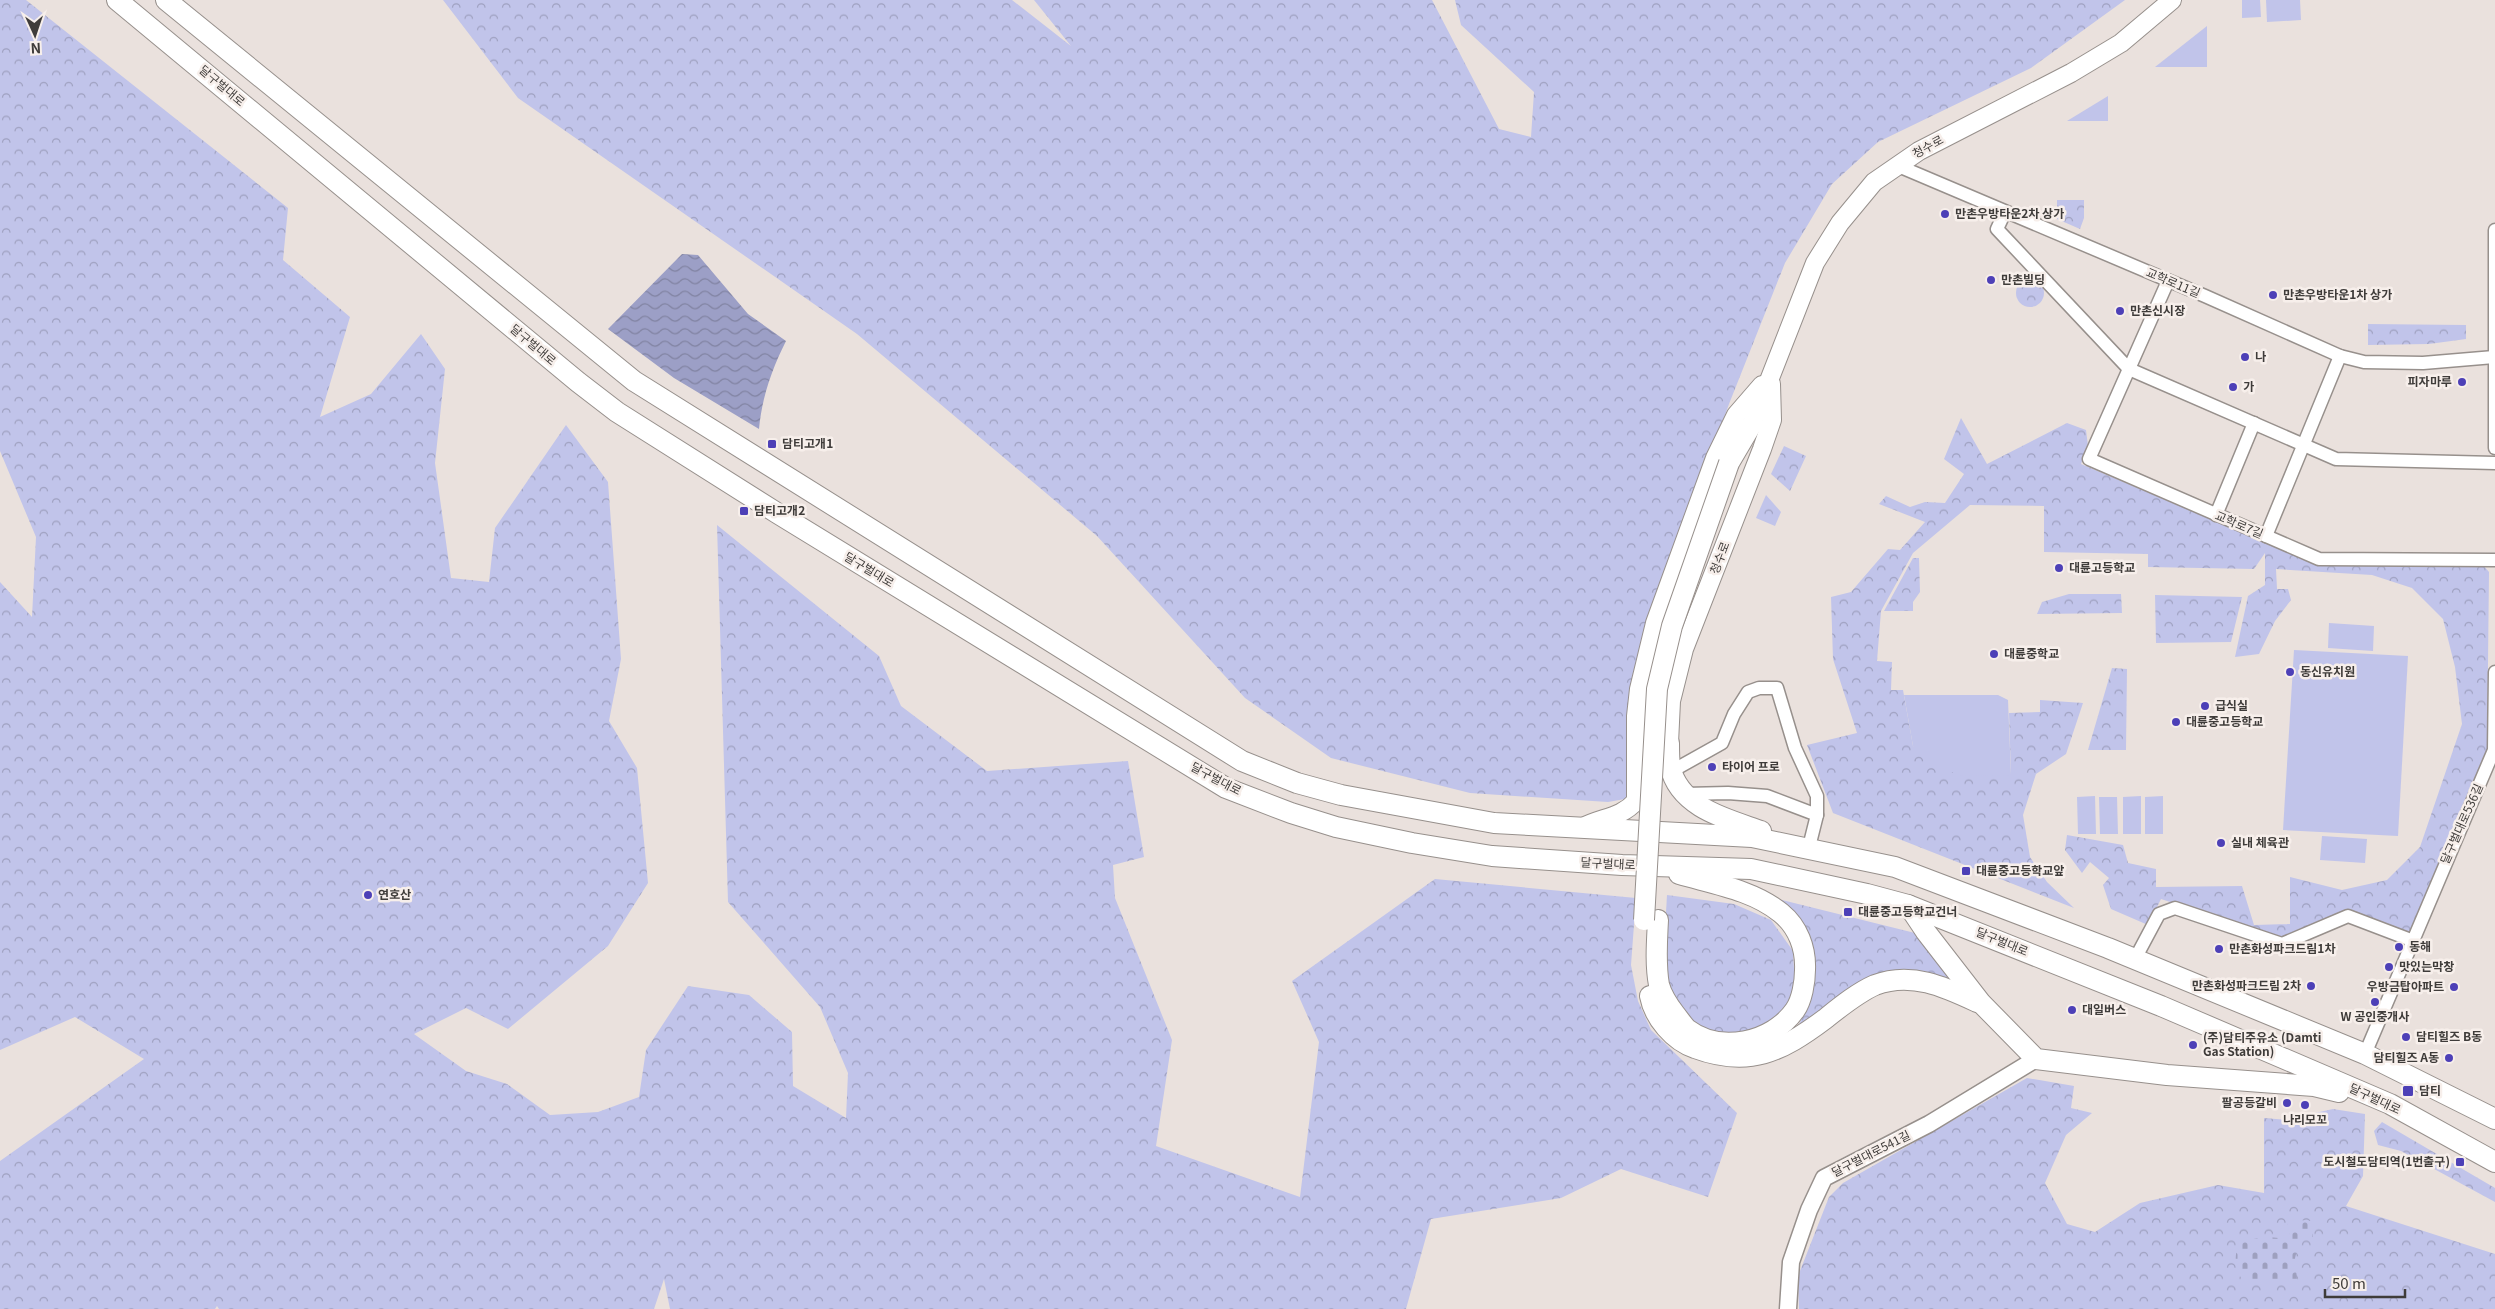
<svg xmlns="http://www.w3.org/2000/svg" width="2495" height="1309" font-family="Georgia,'Noto Sans KR',serif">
<defs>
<pattern id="forest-crowns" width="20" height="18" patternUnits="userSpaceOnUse" patternTransform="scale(1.25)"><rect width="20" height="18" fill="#c1c4ea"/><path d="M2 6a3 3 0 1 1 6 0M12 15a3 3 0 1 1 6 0" fill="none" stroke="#9ea0bf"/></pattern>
<pattern id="cemetery-stones" width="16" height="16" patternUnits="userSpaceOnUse" patternTransform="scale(1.25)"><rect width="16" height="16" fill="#c1c4ea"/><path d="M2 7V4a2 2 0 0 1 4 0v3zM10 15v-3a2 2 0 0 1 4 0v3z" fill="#9ea0bf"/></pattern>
<pattern id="water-waves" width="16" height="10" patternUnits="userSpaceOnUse" patternTransform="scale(1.25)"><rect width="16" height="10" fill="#9c9fc6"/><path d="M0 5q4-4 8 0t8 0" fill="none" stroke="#8183a2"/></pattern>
</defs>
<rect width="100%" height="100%" fill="#eae1dd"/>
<g fill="url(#forest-crowns)">
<polygon points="0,0 26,0 288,208 283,260 350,317 320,417 371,394 421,334 445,369 435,463 451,578 489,582 495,528 566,425 608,482 621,659 609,721 637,768 648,883 608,946 508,1029 466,1008 414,1034 466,1071 507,1084 550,1115 598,1112 639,1097 646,1050 688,986 749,995 792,1032 793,1086 846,1118 848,1073 820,1007 728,902 717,525 879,656 901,706 987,771 1128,761 1144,857 1113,865 1115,898 1172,1040 1156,1146 1300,1197 1319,1042 1292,981 1435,879 1636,898 1631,965 1638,1001 1651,1030 1737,1113 1708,1197 1621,1169 1561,1198 1431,1219 1406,1309 670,1309 664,1279 654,1309 219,1309 217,1306 215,1309 0,1309 0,1161 144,1059 75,1017 0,1050 0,582 32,617 36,537 0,451"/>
<polygon points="443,0 1012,0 1071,46 1034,0 1432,0 1499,129 1531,137 1534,92 1461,25 1455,0 2125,0 2031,68 1878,142 1832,184 1785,263 1729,404 1642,643 1631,798 1608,802 1470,793 1331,758 1245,698 1097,536 857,334 518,98"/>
<polygon points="2057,200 2084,200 2084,218 2080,229 2057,219"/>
<circle cx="2030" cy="293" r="14"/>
<polygon points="2368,324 2466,325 2466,339 2429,344 2368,345"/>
<polygon points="1961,418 1987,464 2067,423 2086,430 2088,446 2081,464 2317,564 2483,565 2489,572 2487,755 2411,931 2401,933 2347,912 2283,939 2161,899 2148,925 2111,909 2103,885 2109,878 2090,862 2082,873 2065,850 2067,835 2123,845 2128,863 2156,869 2156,887 2242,886 2254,925 2290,924 2290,877 2342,890 2387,880 2420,847 2462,724 2455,667 2443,619 2412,588 2372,575 2276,569 2277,589 2288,589 2291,600 2275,621 2259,654 2235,657 2248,596 2265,585 2265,553 2254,569 2148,567 2148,554 2044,552 2044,506 1970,505 1913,553 1881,611 1877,661 1892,662 1891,690 1903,690 1913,746 2011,774 2009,713 2040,712 2040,700 2083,703 2066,754 2036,774 2023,815 2030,857 2047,882 2074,908 1833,813 1807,745 1857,733 1833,659 1831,597 1851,592 1888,549 1900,550 1925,522 1879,504 1886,496 1910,507 1925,502 1945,503 1964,474 1944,459"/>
<polygon points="1784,446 1806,456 1790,491 1771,474"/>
<polygon points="1766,495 1781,512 1775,526 1756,518"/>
<polygon points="1913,558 1919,558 1920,592 1913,602 1913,611 1884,611"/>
<polygon points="2069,594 2121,594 2122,613 2037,614 2042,602"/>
<polygon points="2155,595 2242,597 2231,642 2156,643"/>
<polygon points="2112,668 2127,669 2126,750 2088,750"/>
<polygon points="1667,895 1734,904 1771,920 1793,951 1795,988 1778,1020 1746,1036 1711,1035 1689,1022 1672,999 1663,964"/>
<polygon points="1782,900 1919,934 1955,985 1921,973 1797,1029 1813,993 1813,957 1778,903"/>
<polygon points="2027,1078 2074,1086 2071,1108 2092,1113 2066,1135 2045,1183 2067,1224 2095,1232 2140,1203 2218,1185 2264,1193 2264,1118 2314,1122 2315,1113 2333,1109 2365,1114 2363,1176 2346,1206 2495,1254 2495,1309 1799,1309 1798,1276 1829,1197 1843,1183"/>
<polygon points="2382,1122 2495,1188 2495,1202 2401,1151 2378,1145 2374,1131"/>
</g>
<path fill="url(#cemetery-stones)" d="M2287,1219L2311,1221L2313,1237L2300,1239L2295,1258L2297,1280L2243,1282C2235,1267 2233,1257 2240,1241L2267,1237L2290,1239Z"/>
<g fill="#c1c4ea">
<polygon points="2242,0 2260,0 2261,17 2242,18"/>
<polygon points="2266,0 2300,0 2301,20 2267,22"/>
<polygon points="2207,26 2207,67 2155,67"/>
<polygon points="2108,96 2108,121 2067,121"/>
<polygon points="2329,623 2374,626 2373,651 2328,648"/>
<polygon points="2294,650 2408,656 2398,836 2283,830"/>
<polygon points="1904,695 1998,695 2008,700 2011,775 1958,776 1913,746"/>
<polygon points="2095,796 2096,834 2078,834 2077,797"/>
<polygon points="2141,796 2141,834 2123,834 2123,797"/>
<polygon points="2163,796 2163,834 2145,834 2145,797"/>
<polygon points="2099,797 2117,797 2118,834 2100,834"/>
<polygon points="2322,836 2367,839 2365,863 2320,860"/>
</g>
<path fill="url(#water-waves)" d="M682,254L698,255L748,314L786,341C772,369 762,397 759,429L674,378L608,329Z"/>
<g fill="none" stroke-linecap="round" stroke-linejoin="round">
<g stroke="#97908c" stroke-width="15">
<g id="minor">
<polyline points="1896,165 2205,296 2340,356 2364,362 2423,363 2494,357"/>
<polyline points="2005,212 1997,229 2129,369 2336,459 2495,463"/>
<polyline points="2495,230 2495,448"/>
<polyline points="2168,281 2089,459 2319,559 2495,560"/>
<polyline points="2216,515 2254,423"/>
<polyline points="2266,536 2340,356"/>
<polyline points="1672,771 1722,743 1734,714 1748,692 1759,688 1777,688 1795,748 1817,796 1817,815 1809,847"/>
<polyline points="1685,794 1728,793 1767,796 1817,815"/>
<polyline points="2135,959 2159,914 2175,908 2282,944 2348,916 2411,940"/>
<polyline points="2365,1054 2494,750 2495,672"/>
</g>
</g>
<g stroke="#97908c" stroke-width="19">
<polyline id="tertiary" points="1788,1309 1791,1262 1809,1210 1824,1178 1929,1124 2036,1059"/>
</g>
<g stroke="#97908c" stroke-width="20">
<g id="secondary">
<polyline points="1752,424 1815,263 1840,223 1874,182 1919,151 2071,73 2121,43 2172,0"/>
<polyline points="1669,743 1671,701 1684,649 1762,449 1772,420 1771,384"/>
<path d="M1583,827C1602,817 1621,818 1636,801V716L1639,689L1655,623L1715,458L1736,415L1762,385"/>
</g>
</g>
<g stroke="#97908c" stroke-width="22">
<g id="primary">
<polyline points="117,0 578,382 617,412 777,513 1226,788 1291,813 1336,827 1412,843 1492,856 1622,865 1751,869 1867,894 1908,905 2161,1006 2390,1104 2495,1162"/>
<polyline points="166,0 634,381 1242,761 1297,783 1341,795 1494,823 1752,837 1895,867 2108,948 2365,1054 2495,1119"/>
<polyline points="1729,463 1752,424"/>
<path d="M1669,743C1669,750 1669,759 1670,766C1679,808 1727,819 1761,831"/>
<polyline points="1908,905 1926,932 1981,1003 2036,1059 2167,1075 2314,1086 2339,1092"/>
<path d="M1658,920C1657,941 1655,963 1659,985C1662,996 1668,1005 1675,1014C1679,1019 1683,1025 1687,1029C1720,1054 1772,1043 1795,1010C1802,1000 1805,982 1805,970C1806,948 1798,927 1781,913C1753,890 1714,884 1679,874"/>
<path d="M1650,996C1654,1018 1674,1041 1695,1048C1749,1068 1781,1052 1825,1019C1840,1007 1857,993 1875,985C1911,971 1945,987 1977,1002"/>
</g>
</g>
<use href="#minor" stroke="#fff" stroke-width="12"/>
<use href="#tertiary" stroke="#fff" stroke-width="16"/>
<use href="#secondary" stroke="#fff" stroke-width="18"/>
<use href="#primary" stroke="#fff" stroke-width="20"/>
<g stroke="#97908c" stroke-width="22" stroke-linecap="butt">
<polyline id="primary-bridge" points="1644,920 1657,689 1672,626 1729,463"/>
</g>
<use href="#primary-bridge" stroke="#fff" stroke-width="20"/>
</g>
<g fill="#4d40b7" stroke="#f7efeb" stroke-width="2">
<circle cx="1945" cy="214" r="5"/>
<circle cx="1991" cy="280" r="5"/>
<circle cx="2273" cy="295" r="5"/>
<circle cx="2120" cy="311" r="5"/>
<circle cx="2245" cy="357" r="5"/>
<circle cx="2462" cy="382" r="5"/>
<circle cx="2233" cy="387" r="5"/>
<rect x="767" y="439" width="10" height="10" rx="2.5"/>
<rect x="739" y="506" width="10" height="10" rx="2.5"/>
<circle cx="2059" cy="568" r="5"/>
<circle cx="1994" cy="654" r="5"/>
<circle cx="2290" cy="672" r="5"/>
<circle cx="2205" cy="706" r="5"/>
<circle cx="2176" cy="722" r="5"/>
<circle cx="1712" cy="767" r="5"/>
<circle cx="2221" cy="843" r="5"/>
<rect x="1961" y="866" width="10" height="10" rx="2.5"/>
<circle cx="368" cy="895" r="5"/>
<rect x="1843" y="907" width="10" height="10" rx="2.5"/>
<circle cx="2399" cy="947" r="5"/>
<circle cx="2219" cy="949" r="5"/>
<circle cx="2389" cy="967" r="5"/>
<circle cx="2311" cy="986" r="5"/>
<circle cx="2454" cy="987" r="5"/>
<circle cx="2375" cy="1002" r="5"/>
<circle cx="2072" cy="1010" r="5"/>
<circle cx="2406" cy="1037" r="5"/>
<circle cx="2193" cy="1045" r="5"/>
<circle cx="2449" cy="1058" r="5"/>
<rect x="2402" y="1085" width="12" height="12" rx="2.5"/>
<circle cx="2287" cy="1103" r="5"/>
<circle cx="2305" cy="1105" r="5"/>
<rect x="2455" y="1157" width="10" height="10" rx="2.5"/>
</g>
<g text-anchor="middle" stroke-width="5" stroke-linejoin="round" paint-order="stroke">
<g font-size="12" fill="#3f3c3a" stroke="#f7efeb">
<text transform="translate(222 86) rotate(40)" y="4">달구벌대로</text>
<text transform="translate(1928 147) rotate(-29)" y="4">청수로</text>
<text transform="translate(2173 283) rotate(23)" y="4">교학로11길</text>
<text transform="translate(533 345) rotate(40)" y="4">달구벌대로</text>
<text transform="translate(2239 525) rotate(23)" y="4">교학로7길</text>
<text transform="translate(1720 558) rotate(-69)" y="4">청수로</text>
<text transform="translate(869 570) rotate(31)" y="4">달구벌대로</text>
<text transform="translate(1216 779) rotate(28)" y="4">달구벌대로</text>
<text transform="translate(2462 824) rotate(-66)" y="4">달구벌대로536길</text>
<text transform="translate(1608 864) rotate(3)" y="4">달구벌대로</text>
<text transform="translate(2002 942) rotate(22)" y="4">달구벌대로</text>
<text transform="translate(2375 1099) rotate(25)" y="4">달구벌대로</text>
<text transform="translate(1871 1154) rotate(-27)" y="4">달구벌대로541길</text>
</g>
<g font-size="12" font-weight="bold" fill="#3f3c3a" stroke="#f7efeb" text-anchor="start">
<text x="1955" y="218">만촌우방타운2차 상가</text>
<text x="2001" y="284">만촌빌딩</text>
<text x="2283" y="299">만촌우방타운1차 상가</text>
<text x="2130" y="315">만촌신시장</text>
<text x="2255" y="361">나</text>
<text x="2452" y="386" text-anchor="end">피자마루</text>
<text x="2243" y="391">가</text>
<text x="782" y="448">담티고개1</text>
<text x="754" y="515">담티고개2</text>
<text x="2069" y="572">대륜고등학교</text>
<text x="2004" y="658">대륜중학교</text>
<text x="2300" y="676">동신유치원</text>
<text x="2215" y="710">급식실</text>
<text x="2186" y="726">대륜중고등학교</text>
<text x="1722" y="771">타이어 프로</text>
<text x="2231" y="847">실내 체육관</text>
<text x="1976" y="875">대륜중고등학교앞</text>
<text x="378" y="899">연호산</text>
<text x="1858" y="916">대륜중고등학교건너</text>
<text x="2409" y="951">동해</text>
<text x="2229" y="953">만촌화성파크드림1차</text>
<text x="2399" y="971">맛있는막창</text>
<text x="2301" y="990" text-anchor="end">만촌화성파크드림 2차</text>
<text x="2444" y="991" text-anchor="end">우방금탑아파트</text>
<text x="2082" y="1014">대일버스</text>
<text x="2375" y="1021" text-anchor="middle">W 공인중개사</text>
<text x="2416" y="1041">담티힐즈 B동</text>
<text x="2203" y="1042">(주)담티주유소 (Damti<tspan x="2203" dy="14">Gas Station)</tspan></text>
<text x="2439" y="1062" text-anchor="end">담티힐즈 A동</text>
<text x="2419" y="1095">담티</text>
<text x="2277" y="1107" text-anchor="end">팔공등갈비</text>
<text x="2305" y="1124" text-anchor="middle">나리모꼬</text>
<text x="2450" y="1166" text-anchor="end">도시철도담티역(1번출구)</text>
</g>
</g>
<g transform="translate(35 35) rotate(177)" stroke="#f7efeb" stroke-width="4" paint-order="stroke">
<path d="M0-4L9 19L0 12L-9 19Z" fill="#3f3c3a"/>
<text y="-8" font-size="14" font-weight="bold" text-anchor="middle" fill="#3f3c3a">N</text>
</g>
<path d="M2325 1289v8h80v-8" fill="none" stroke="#3f3c3a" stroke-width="2.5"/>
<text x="2332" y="1289" font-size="15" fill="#3f3c3a" stroke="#f7efeb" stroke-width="4" paint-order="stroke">50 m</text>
</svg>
